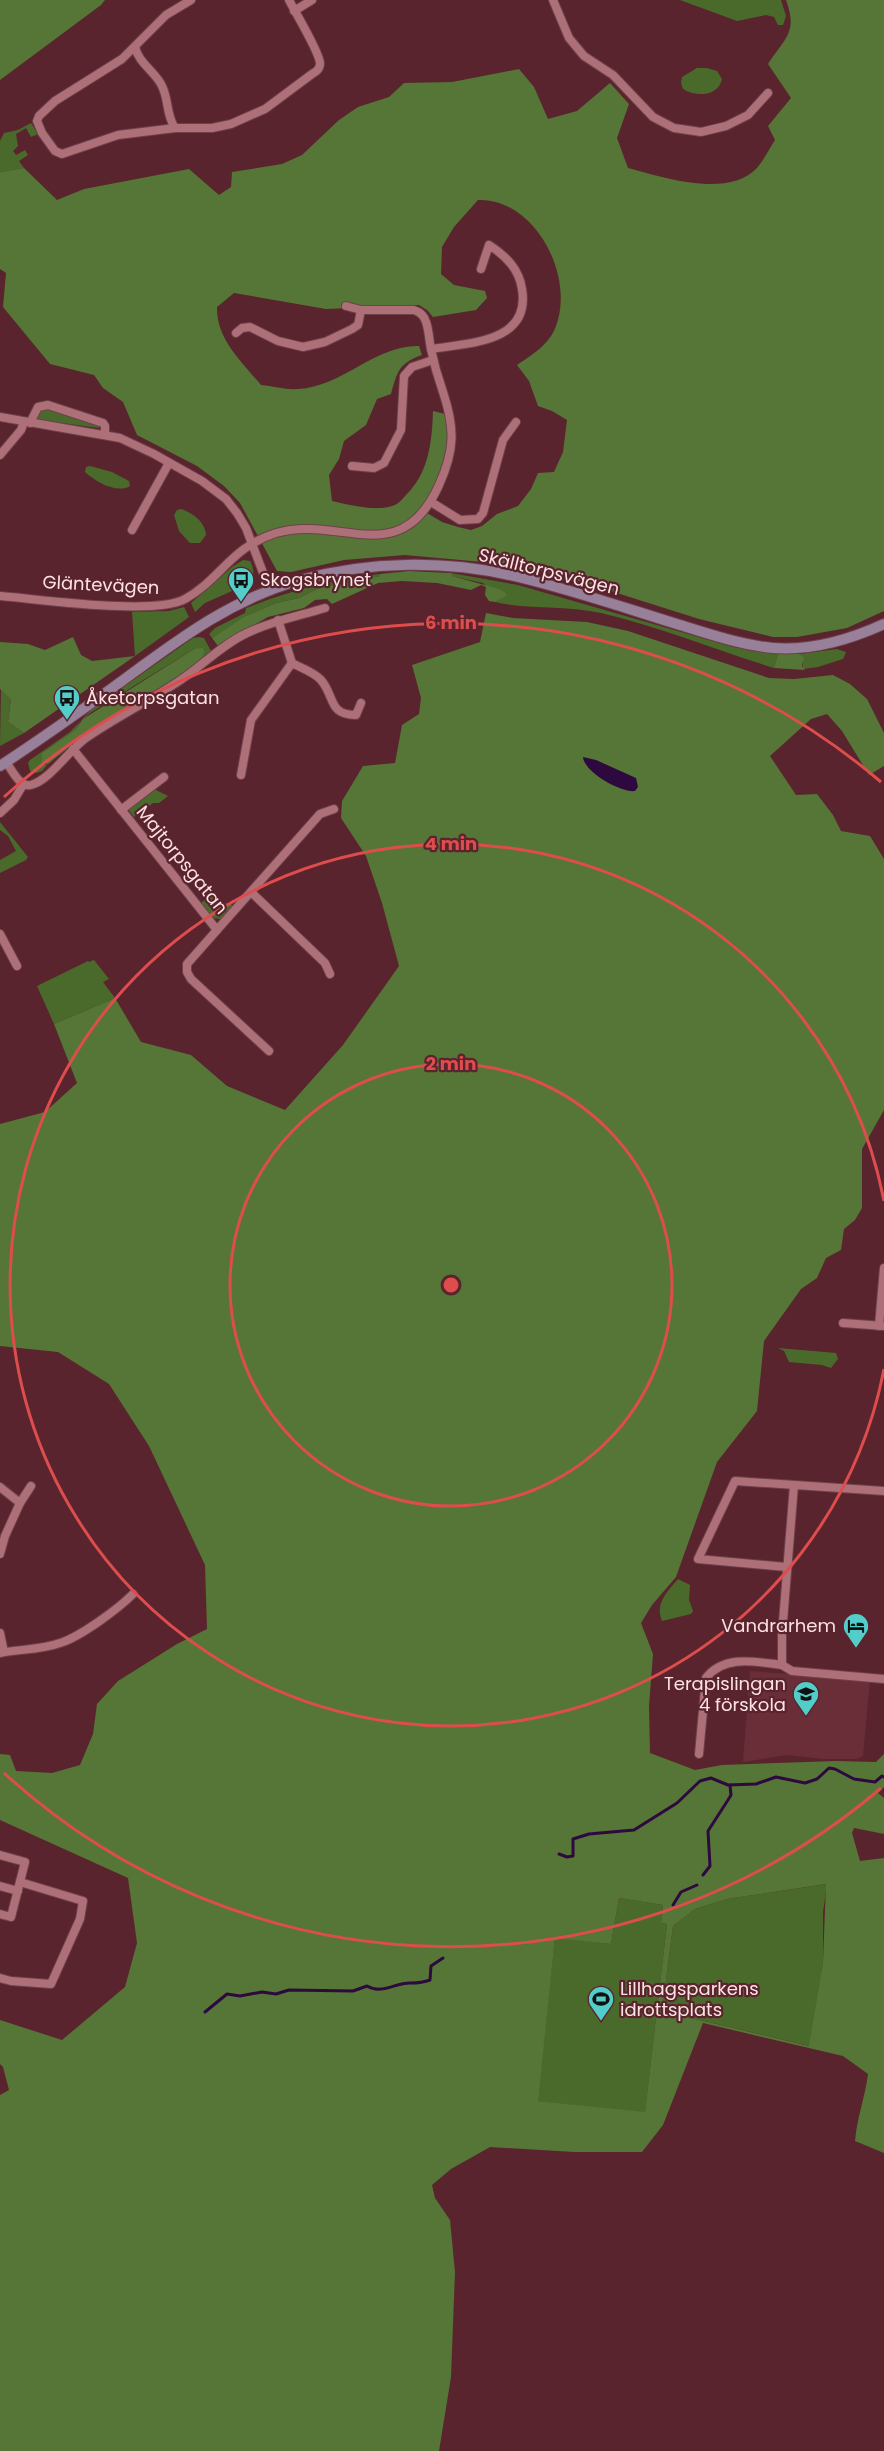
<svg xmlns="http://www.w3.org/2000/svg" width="884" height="2451" font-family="Poppins,sans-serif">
<rect width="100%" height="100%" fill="#59242d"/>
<polygon fill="#6a2e39" points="750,1671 870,1680 863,1756 856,1759 823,1759 788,1755 743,1762"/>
<g fill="#4a6a2c">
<polygon points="680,0 781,0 786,16 783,25 778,25 774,17 766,15 737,21"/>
<path d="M697,68H707L717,71L722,79C718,97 696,97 683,89L681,83L682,77Z"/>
<polygon points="31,123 38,134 31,137 26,128 16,134 18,146 13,151 16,155 25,150 28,155 19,161 24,168 0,172 0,141 4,133 18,130"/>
<polygon points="44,407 99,424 99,428 39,420 36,417 37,412"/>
<path d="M90,466L112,472L129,481L130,486C117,494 96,482 85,472L86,467Z"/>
<path d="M181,509C193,513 205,522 206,535L200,543H190L179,531L174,515L177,510Z"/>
<path d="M243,560L250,561C254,568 255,576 250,583L205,603L195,612L191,603L232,567Z"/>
<path d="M451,573L518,585L733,647L778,654L774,668C716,650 660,627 601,613C567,605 530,610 495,602L498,599L483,583L451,576Z"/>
<path d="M380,574V576L319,588L299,598L276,603L245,617L212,638L209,634L215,628L245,613L246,608C289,591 334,579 380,574Z"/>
<polygon points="184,607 189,617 135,656 132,612 169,611"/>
<polygon points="199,637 204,638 211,651 202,660 194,649 90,713 80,722 75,730 42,753 45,765 48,764 42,771 36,773 30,771 28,763 30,760 70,732 92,709 193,638"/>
<polygon points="837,649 846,652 843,659 818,667 803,669 803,658 800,654"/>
<polygon points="1,688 11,698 8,722 24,733 0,746"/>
<polygon points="154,789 168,796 159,803 153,803 134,817 128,809"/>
<polygon points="0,822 28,857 26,860 0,873 0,860 16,851 8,836 0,830"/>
<polygon points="212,894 220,904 230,903 233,906 221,919 213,918 201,903"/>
<polygon points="94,960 109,979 103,982 115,998 54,1024 37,986 88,961 89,962"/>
<polygon points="778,1348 836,1353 838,1359 831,1368 822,1365 789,1362 784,1351"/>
<path d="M678,1579L690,1585L689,1600L693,1611L691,1614L662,1621C655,1603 667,1592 678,1579Z"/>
<polygon points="827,1884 823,1912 823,1962 810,2046 662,2011 673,1926 695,1909 727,1899"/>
<polygon points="619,1898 663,1905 661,1923 667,1924 645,2113 537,2101 555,1937 611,1944"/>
</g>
<g fill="#557636" fill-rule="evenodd">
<polygon points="0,0 105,0 101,5 0,80"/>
<path d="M786,0H884V611L847,628L797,637H773L699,619L557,574L505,564L405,555L344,560L291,572L277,571L240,503L224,486L197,466L137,435L123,402L103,388L94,375L50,364L3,307L6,273L0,269V172L24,168L57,200L84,189L189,169L219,195L231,187L232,172L282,164L302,155L339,120L358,107L389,97L404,83L452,82L519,69L534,87L548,119L577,111L610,83L629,104L617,138L628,168C662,177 728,199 757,168C764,160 769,149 775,140L768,126L791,98L768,64C785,38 798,33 786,0ZM478,200C535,198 575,276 556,326C549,345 533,354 517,365L529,381L538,406L552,411L567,420L563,452L554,472L538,473L531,489L518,506L497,514L482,526L471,530L458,527L442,522L422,510C442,474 452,456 445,414L433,411C432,441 429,472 407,494C404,497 400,502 397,504C379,513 350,505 332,501L329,475L339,459L344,441L366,425L377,399L391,394C397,372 399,363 422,355L419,346C375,345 342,387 298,389C286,390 273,386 261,385C242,362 216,339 217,307L234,293L326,309L419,305L427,310L433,317L476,310L487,298L485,291L454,285L441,274L442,247L454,227Z"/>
<polygon points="409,571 451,573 452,576 499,589 505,592 506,596 495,602 489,601 485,595 486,587 481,585 471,590 437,583 402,581 378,583 332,604 327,599 315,600 304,608 268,617 218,646 212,638 244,617 276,603 299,598 319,588 380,576 380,574"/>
<path d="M486,613L513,618L587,622L628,631L769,678L794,679L833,675L850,684L867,699L884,733V766L869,775L842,731L827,714L811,719L770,756L796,795L817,794L833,815L841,831L870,836L884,859V1110L862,1149V1208L855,1220L844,1229L841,1250L826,1258L817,1278L801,1289L764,1341L757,1411L717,1462L676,1577L652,1605L641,1623L653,1654L649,1706L650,1753L695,1770L722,1765L836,1761L876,1762L884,1754V1787L878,1793L884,1798V1834L854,1828L852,1833L860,1861L884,1858V2153L855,2141C857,2118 865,2097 868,2074L843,2056L703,2023L663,2125L642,2152H574L490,2147L451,2169L432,2185L435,2198L450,2220L455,2272L451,2377L439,2451H0V2095L9,2090L3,2067L0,2064V2020L62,2040L125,1987L137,1943L128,1878L0,1820V1754L10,1755L16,1771L52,1773L80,1765L93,1734L97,1704L118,1681L177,1644L207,1629L205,1565L149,1446L109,1384L58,1352L0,1346V1124L45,1112L77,1083L54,1024L115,998L141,1042L191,1055L227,1086L285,1110L343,1045L399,966L382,903L366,856L341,818L342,801L363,766L395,763L402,725L419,714L421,698L412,665L480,642ZM826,1884L823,1962L809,2046L662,2011L673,1926L695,1909L727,1899ZM619,1898L663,1905L661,1923L667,1924L645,2112L538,2101L555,1938L611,1944Z"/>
<polygon points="73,637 81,655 92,661 135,656 24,733 8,722 11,699 0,689 0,642 28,644 45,650"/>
<polygon points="203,648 204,652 202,660 170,683 90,730 48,764 42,762 42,753 75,730 83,719 194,649"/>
<polygon points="778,654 800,654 804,658 802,666 805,670 774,668"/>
</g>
<path fill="#2d093f" d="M583,757L596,760L636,778L638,787L635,791C621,793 584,772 583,757Z"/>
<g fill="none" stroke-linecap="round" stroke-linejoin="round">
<g stroke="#2d093f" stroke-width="3">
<polyline points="559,1854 567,1857 573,1856 573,1839 589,1834 634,1830 677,1803 700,1781 711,1778 728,1785 756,1784 776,1777 805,1783 817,1779 829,1768 835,1769 854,1779 875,1782 882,1776 884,1777"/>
<polyline points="703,1875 710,1866 708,1831 728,1800 731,1795 730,1785"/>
<polyline points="673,1905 681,1892 697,1885"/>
<path d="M205,2012L227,1994L240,1996L262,1992L276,1994L289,1990L353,1991L367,1986C382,1995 396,1982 411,1983C418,1983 422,1983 430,1980L431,1966L443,1958"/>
</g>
<g stroke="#6e414b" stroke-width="10">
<g id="street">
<path d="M191,0L166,15L122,59L55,101L39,116L37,121L42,133L55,151L62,154L118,135L175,128H212L231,124L265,109L312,74C317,71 320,69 320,63C319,51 295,12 289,0"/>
<polyline points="553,0 569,38 584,56 613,75 653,117 674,128 701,132 726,126 748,115 768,93"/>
<polyline points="294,11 312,0"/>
<path d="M135,47C139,64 155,71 162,86C169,100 166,115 175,128"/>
<polyline points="236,333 242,328 250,327 278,341 303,347 325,342 352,329 358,325 361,310"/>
<path d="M431,349C468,343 531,343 522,289C519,269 506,256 489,245L481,269"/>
<polyline points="0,417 120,438 154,454 202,481 226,499 237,513 246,528 270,591"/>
<polyline points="30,423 38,407 48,405 103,423 105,426 105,435"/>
<polyline points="0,455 21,430 24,422"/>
<polyline points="352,466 374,468 384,463 401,430 404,376 412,367 433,360"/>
<polyline points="431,502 460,520 478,519 483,513 503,440 516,422"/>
<polyline points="132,530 169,463"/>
<path d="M0,596C39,599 154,616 185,599C221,579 231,547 276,533C339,514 400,572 439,485C455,450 455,428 443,392C438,378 434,364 431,349C429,340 429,330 426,322C424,315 420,312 414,310H361L346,306"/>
<path d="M278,620L292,663C301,668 314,672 321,680C335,696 328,715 356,715L361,703"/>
<polyline points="73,749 217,930 320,814 334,809"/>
<path d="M6,762C12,770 20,788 31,785C50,780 69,750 86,738C115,718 147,702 176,683C200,668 221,645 247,633C272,621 299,616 325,608"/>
<polyline points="241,775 251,720 292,663"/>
<polyline points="121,810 164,777"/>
<polyline points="0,813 14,800 23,785"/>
<polyline points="251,892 325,963 330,974"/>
<polyline points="217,930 187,964 187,972 191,979 269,1051"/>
<polyline points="0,934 17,966"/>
<polyline points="843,1323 884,1326"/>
<polyline points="879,1326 884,1268"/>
<polyline points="794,1485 782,1634 782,1665 792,1671 884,1679"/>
<polyline points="0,1487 20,1503 5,1536 0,1554"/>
<polyline points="20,1503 31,1486"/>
<polyline points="786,1567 698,1559 735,1481 884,1491"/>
<polyline points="0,1633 4,1652"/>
<path d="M0,1653C20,1649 40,1650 60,1643C80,1637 118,1609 133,1594"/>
<path d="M699,1754L706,1678C724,1654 757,1662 782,1665"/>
<polyline points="0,1855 25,1862 11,1917 0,1914"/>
<polyline points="0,1886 18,1891"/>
<polyline points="0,1978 11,1981 51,1984 80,1919 83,1901 20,1882"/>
</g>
</g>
<g stroke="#6e414b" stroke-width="12">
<path id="secondary" d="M0,766C41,739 82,710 122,681C179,639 230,600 300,580C369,561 445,560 514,576C570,589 625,608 680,625C710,634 741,645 773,648C812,651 849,640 884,624"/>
</g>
<use href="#street" stroke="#ae7078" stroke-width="8"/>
<use href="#secondary" stroke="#99809a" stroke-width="10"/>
</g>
<g fill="none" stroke="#de4d4d" stroke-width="3">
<circle cx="451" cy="1285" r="221"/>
<path d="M884 1369A441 441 0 1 1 884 1201"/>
<path d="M881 1788A662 662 0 0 1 4 1773M4 797A662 662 0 0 1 881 782"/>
</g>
<defs>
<g id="bus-pin" transform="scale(1.35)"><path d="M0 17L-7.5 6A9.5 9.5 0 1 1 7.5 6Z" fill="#53cdc9" stroke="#59242d"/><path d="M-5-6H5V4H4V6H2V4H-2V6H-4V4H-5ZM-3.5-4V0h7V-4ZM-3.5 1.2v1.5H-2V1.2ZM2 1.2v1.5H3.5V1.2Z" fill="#111"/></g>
<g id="hotel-pin" transform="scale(1.35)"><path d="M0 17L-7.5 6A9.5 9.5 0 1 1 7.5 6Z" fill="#53cdc9" stroke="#59242d"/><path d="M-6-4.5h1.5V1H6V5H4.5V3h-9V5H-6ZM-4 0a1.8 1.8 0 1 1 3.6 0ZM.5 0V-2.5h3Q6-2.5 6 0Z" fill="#111"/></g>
<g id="school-pin" transform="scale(1.35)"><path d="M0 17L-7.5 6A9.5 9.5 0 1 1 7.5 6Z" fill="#53cdc9" stroke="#59242d"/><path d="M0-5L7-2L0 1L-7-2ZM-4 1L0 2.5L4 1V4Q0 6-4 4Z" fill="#111"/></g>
<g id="stadium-pin" transform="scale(1.35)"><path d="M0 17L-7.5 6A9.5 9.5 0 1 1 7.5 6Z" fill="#53cdc9" stroke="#59242d"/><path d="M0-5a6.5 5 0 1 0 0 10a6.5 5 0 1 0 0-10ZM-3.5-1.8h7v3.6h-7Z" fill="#111"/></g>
</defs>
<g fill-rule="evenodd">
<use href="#bus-pin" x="241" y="580"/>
<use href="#bus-pin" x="67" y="698"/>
<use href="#hotel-pin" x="856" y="1626"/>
<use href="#school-pin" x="806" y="1694"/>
<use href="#stadium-pin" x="601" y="1999"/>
</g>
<g text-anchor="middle" stroke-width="4.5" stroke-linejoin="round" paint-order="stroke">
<g font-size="18" fill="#fde1e3" stroke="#59242d">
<text transform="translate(549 572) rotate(14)" y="6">Skälltorpsvägen</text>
<text transform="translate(101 585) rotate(3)" y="6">Gläntevägen</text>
<text transform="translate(182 860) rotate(51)" y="6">Majtorpsgatan</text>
</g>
<g font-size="18" fill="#fde1e3" stroke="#59242d" text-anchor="start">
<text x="260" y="586">Skogsbrynet</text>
<text x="86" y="704">Åketorpsgatan</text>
<text x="836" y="1632" text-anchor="end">Vandrarhem</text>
<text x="786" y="1690" text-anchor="end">Terapislingan<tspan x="786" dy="21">4 förskola</tspan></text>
<text x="620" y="1995">Lillhagsparkens<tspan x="620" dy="21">idrottsplats</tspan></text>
</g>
</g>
<circle cx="451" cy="1285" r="9" fill="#de4d4d" stroke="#59242d" stroke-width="3"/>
<g font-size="18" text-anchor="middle" font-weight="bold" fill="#de4d4d" stroke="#59242d" stroke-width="4.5" stroke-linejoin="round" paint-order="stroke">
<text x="451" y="629">6 min</text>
<text x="451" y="850">4 min</text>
<text x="451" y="1070">2 min</text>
</g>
</svg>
